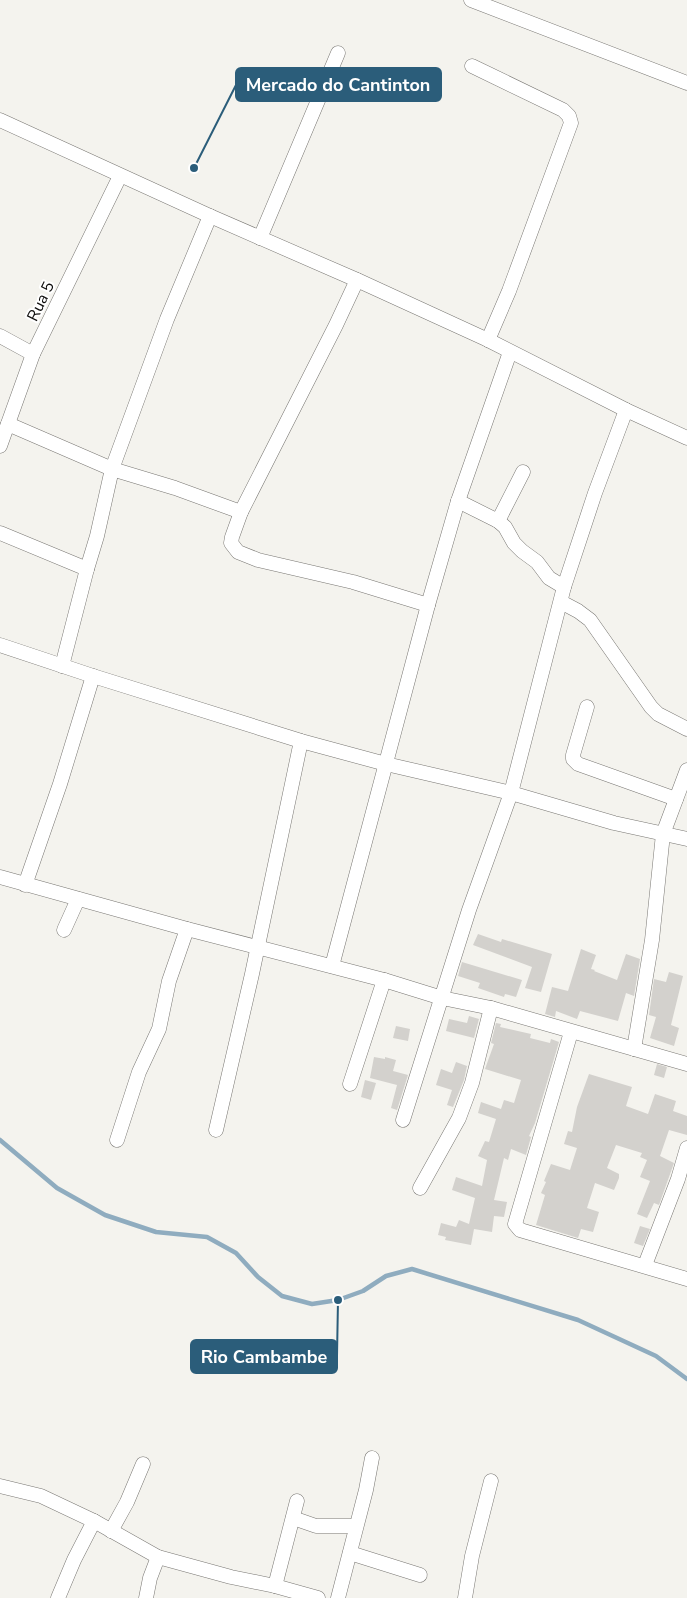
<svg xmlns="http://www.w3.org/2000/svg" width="687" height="1598" font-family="'Nunito Sans',sans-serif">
<rect width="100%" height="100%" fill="#f4f3ee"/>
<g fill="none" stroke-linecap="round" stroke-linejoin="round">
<polyline stroke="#8facbf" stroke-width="4.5" points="0,1140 57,1188 105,1215 156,1232 207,1237 236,1253 258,1277 282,1296 312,1304 338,1300 363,1291 386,1276 412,1269 578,1320 656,1356 687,1379"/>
</g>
<g fill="#d3d1cd">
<polygon points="478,934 501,942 502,939 552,954 541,992 525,988 532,967 473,945"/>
<polygon points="581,949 596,955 591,969 595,970 594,971 617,980 626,954 640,959 634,996 626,993 618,1021 580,1011 577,1019 556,1011 555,1017 545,1014 552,987 568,991"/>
<polygon points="462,962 522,980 516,997 505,994 504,997 478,988 480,983 458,976"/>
<polygon points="669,972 683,976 671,1025 679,1028 674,1046 650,1038 656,1017 649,1015 654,979 666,982"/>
<polygon points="469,1016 479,1019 474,1038 446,1031 449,1019 467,1023"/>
<polygon points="496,1023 501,1024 500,1027 531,1034 530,1038 550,1043 551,1039 559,1042 535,1123 529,1136 531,1137 526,1155 511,1149 508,1160 504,1158 494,1200 507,1202 504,1217 494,1216 492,1232 474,1229 471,1245 445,1240 446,1237 438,1235 441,1223 456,1227 459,1220 469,1224 475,1198 452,1190 456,1177 482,1186 487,1160 478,1156 485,1141 489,1142 496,1119 478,1113 481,1102 501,1109 504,1100 514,1103 521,1080 485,1069 494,1044 491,1043"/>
<polygon points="396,1026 410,1029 408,1041 393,1038"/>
<polygon points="374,1057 385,1059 385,1057 396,1060 393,1071 408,1075 397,1110 391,1108 397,1085 370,1078"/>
<polygon points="456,1062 467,1066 464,1080 453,1107 447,1105 452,1090 436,1085 441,1069 452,1073"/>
<polygon points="657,1064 667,1067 664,1078 654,1075"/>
<polygon points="589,1074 632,1087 626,1106 648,1114 655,1094 676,1101 673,1111 687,1116 687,1135 669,1130 660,1156 674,1163 659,1205 654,1203 647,1218 637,1214 650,1181 640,1177 647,1160 640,1157 642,1153 616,1145 607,1168 619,1174 619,1178 614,1190 595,1183 587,1208 599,1212 593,1232 581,1229 578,1238 536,1225 545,1195 541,1193 546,1182 544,1181 551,1164 570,1170 577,1148 564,1144 568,1131 572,1132 577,1107"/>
<polygon points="365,1080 376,1083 371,1100 361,1097"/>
<polygon points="640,1226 650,1229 643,1246 634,1243"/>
</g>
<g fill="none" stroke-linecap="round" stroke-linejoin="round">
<g stroke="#797773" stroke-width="15">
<g id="minor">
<polyline points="471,0 687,83"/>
<polyline points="472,66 563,110 569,116 571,123 509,291 488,340"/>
<polyline points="0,120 210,216 357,280 488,340 626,410 687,438"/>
<polyline points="260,238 338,53"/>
<polyline points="357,280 336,325 241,512 232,537 231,543 238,552 258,560 353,582 428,605"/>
<polyline points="0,336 33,354"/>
<polyline points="8,424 112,469 175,488 241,512"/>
<polyline points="0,446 33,354 120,176"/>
<polyline points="458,501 498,521 505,527 514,543 522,551 537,562 549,578 564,587"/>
<polyline points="498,521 523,472"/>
<polyline points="0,533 87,569"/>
<polyline points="561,602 578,611 590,620 651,707 658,714 687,729"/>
<polyline points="0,645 93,676 301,741 386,764 511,793 614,823 687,839"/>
<polyline points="62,666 87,569 97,536 112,469 167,319 210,216"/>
<polyline points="587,707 573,755 573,759 578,764 676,799"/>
<polyline points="0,877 187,929 384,980 442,998 491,1008 687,1064"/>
<polyline points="25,885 60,784 93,676"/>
<polyline points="64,930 78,899"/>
<polyline points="332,966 428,605 458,501 510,352"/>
<polyline points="571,1032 515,1224 520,1230 687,1279"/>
<polyline points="634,1049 652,940 663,834 687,770"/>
<polyline points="350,1084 384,980"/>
<polyline points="403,1120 469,910 511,793 564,587 595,493 626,410"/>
<polyline points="216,1130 252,974 301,741"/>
<polyline points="117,1140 139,1072 159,1029 169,981 187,929"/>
<polyline points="420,1188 459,1118 472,1083 491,1008"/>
<polyline points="645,1265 678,1179 687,1148"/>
<polyline points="0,1486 41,1496 94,1521 158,1557 231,1577 275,1586 318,1598"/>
<polyline points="293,1518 316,1526 356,1526"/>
<polyline points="111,1531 127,1502 143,1464"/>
<polyline points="350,1553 420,1575"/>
<polyline points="275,1586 297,1501"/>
<polyline points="58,1598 74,1560 94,1521"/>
<polyline points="146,1598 150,1578 158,1557"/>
<polyline points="338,1598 366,1490 372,1458"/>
<polyline points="465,1598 472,1556 491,1481"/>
</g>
</g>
<use href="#minor" stroke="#fff" stroke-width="14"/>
</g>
<g text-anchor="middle" stroke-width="4" stroke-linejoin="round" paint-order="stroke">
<g font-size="16" fill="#0d0c0b" stroke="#fff">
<text transform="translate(40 301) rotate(-64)" y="6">Rua 5</text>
</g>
</g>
<path fill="none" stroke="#2b5d7a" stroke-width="2" d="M194 168L236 85M338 1300L337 1356"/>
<g fill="#2b5d7a" stroke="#fff" stroke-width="2">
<circle cx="194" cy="168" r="5"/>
<circle cx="338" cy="1300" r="5"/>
</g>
<g fill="#2b5d7a" stroke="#2b5d7a" stroke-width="2">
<rect x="236" y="68" width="205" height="33" rx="5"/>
<rect x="191" y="1340" width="146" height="33" rx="5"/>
</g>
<g font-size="18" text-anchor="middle" font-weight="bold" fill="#fff">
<text x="338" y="91">Mercado do Cantinton</text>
<text x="264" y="1363">Rio Cambambe</text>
</g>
</svg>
